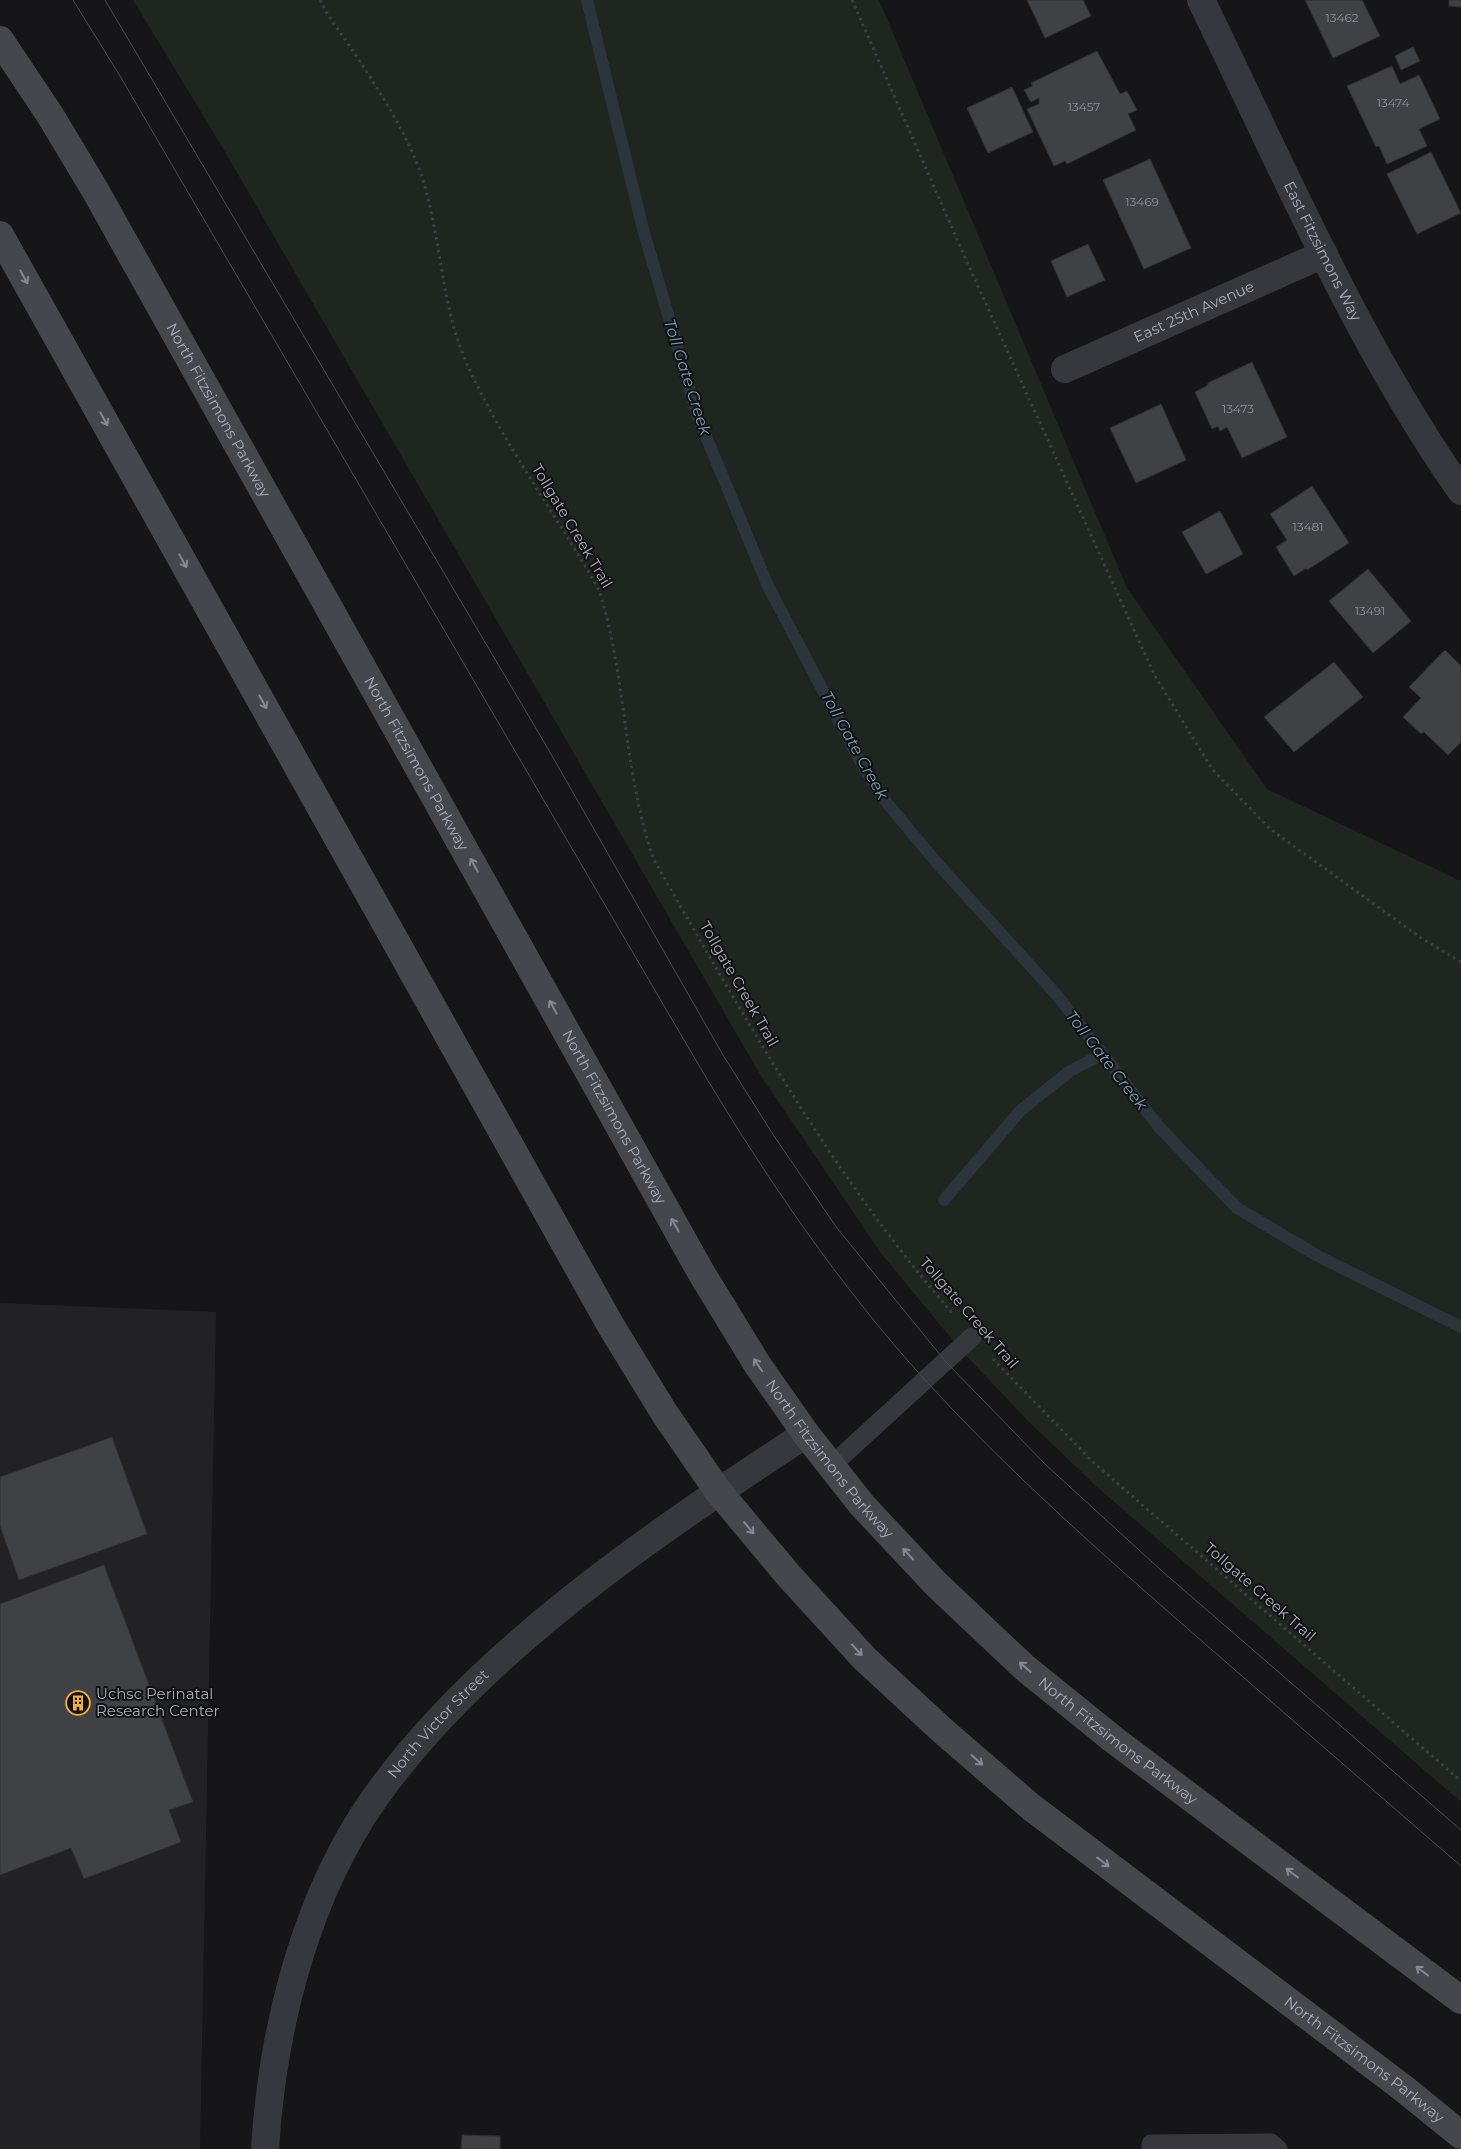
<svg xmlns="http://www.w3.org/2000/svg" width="1461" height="2149" font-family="Montserrat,sans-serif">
<rect width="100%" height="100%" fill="#161618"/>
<polygon fill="#222225" points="0,1303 216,1312 200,2149 0,2149"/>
<polygon fill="#1e261f" points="133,0 879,0 1127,588 1267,789 1461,881 1461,1802 1096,1486 1027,1420 960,1349 880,1252 761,1076 221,145"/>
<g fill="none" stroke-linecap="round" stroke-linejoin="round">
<g stroke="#2c353c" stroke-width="12">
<polyline points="587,0 643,229 698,417 768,586 859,759 882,797 937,863 1056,994 1159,1127 1237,1208 1318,1256 1461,1327"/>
<polyline points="944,1200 1021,1110 1070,1071 1103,1054"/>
</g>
</g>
<g fill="#404145" stroke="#303034">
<polygon points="1027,0 1083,0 1091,16 1045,38"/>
<polygon points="1305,0 1362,0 1380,36 1333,58"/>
<polygon points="1449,0 1461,0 1461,7 1449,6"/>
<polygon points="1413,47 1420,61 1401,70 1395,56"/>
<polygon points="1097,51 1120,94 1127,91 1137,110 1128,114 1136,130 1067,164 1065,161 1054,166 1027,109 1039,104 1039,98 1031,102 1024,90 1033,86 1031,83"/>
<polygon points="1392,66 1400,84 1419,75 1440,119 1419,129 1427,146 1387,164 1379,146 1376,147 1347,86"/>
<polygon points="1012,87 1033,132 988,153 967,108"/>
<polygon points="1431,152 1461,213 1417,234 1387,174"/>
<polygon points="1150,159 1191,248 1144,269 1103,180"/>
<polygon points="1088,244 1105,280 1067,297 1051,261"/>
<polygon points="1252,362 1287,437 1242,458 1227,427 1220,431 1218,426 1212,429 1195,392 1208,385 1208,383"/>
<polygon points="1161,404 1186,460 1136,483 1110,428"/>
<polygon points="1312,486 1349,543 1307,570 1306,568 1294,576 1276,547 1287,540 1270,514"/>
<polygon points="1220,511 1243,554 1206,574 1182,532"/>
<polygon points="1368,569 1411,621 1373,653 1329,601"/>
<polygon points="1445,650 1461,666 1461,742 1448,755 1424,732 1421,734 1403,717 1421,698 1409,687"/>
<polygon points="1334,662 1363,697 1294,752 1264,717"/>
<polygon points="112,1437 147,1534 19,1580 0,1526 0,1477"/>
<polygon points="104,1565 193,1802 169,1810 181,1842 84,1879 71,1848 0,1875 0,1604"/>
<polygon points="462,2135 500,2136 500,2149 461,2149"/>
</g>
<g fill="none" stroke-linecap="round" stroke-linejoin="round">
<g stroke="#3d3f44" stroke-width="3" stroke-dasharray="2.5 4" stroke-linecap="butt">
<path d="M320,0C328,17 340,32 351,48C376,86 401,123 418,166C442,230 439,302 467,364C503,444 556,514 599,590C627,678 623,773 654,860C744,1017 833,1176 952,1313"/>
<polyline points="852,0 971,271 1155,676 1212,769 1269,828 1421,938 1461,962"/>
<polyline points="993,1359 1094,1463 1461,1781"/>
</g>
<g stroke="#37383d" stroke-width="19">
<polyline points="831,1466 972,1337"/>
<polyline points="1151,2149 1151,2144 1271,2143 1278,2149"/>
</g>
<g stroke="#37383d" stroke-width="28">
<path id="s1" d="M1201,0C1282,166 1355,339 1461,491"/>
<path id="s2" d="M1065,369L1324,254"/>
<path id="s3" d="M265,2149C272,2036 301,1914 362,1817C462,1662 653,1534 806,1434"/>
</g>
<g stroke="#45474d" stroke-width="28">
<path id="s4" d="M0,40L50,115L95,190L702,1274L757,1364L806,1434L862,1505L936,1584L1025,1668L1114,1740L1461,2000"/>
<path id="s5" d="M0,235L611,1326L665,1414L718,1491L789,1576L865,1659L943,1731L1031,1807L1403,2088L1461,2135"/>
</g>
<g stroke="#4a4c52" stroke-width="1">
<path d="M73,0L120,76L701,1069C767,1179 838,1284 925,1380C1009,1472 1102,1554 1196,1636C1284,1713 1373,1790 1461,1866"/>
<polyline points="105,0 547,747 723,1055 774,1136 837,1228 946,1362 1046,1465 1163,1572 1461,1830"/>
</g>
</g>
<defs><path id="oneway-shaft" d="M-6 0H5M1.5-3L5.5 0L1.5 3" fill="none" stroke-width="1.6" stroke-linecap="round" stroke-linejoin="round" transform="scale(1.25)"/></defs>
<g stroke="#858993">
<use href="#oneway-shaft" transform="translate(24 277) rotate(61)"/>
<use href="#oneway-shaft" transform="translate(104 419) rotate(61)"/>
<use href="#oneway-shaft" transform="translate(183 561) rotate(61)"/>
<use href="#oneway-shaft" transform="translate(263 702) rotate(61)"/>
<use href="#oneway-shaft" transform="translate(474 865) rotate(-119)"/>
<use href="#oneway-shaft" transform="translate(553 1007) rotate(-119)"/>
<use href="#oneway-shaft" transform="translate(675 1225) rotate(-119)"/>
<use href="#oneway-shaft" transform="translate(758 1365) rotate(-124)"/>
<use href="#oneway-shaft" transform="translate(749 1528) rotate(50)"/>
<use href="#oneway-shaft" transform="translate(908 1554) rotate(-133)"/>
<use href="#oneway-shaft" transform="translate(857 1650) rotate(48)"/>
<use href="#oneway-shaft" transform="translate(1025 1667) rotate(-139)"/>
<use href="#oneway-shaft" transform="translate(977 1760) rotate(41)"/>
<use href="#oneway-shaft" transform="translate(1103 1862) rotate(37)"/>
<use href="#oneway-shaft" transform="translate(1292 1873) rotate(-143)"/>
<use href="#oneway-shaft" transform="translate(1422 1971) rotate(-143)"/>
</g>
<defs>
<g id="building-ring" transform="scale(1.25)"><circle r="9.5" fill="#111113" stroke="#f2b134" stroke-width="1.5"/><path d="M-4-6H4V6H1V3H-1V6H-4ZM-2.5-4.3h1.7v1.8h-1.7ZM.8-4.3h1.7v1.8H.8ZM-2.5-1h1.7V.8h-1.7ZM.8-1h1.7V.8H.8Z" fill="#f2b134"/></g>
</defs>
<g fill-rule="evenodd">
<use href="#building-ring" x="78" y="1703"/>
</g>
<g text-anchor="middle" stroke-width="4" stroke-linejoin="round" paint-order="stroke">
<g font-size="12" fill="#8e929b">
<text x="1342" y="22">13462</text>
<text x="1393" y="107">13474</text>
<text x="1084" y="111">13457</text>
<text x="1142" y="206">13469</text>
<text x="1238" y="413">13473</text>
<text x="1308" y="531">13481</text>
<text x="1370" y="615">13491</text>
</g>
<g font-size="15" fill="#a8adb8" stroke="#111113">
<text dy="5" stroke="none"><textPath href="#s1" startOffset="279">East Fitzsimons Way</textPath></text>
<text dy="5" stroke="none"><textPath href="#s2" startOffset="141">East 25th Avenue</textPath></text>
<text dy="5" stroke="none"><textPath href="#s4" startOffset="430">North Fitzsimons Parkway</textPath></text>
<text transform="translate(572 526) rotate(59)" y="5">Tollgate Creek Trail</text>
<text dy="5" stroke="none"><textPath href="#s4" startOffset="835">North Fitzsimons Parkway</textPath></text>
<text transform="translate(739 984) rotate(60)" y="5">Tollgate Creek Trail</text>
<text dy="5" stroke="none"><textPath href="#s4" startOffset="1240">North Fitzsimons Parkway</textPath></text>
<text transform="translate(969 1313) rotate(49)" y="5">Tollgate Creek Trail</text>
<text dy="5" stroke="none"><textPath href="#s4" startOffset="1645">North Fitzsimons Parkway</textPath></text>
<text transform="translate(1260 1592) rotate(41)" y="5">Tollgate Creek Trail</text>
<text dy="5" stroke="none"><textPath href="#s3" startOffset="470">North Victor Street</textPath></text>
<text dy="5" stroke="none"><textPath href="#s4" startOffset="2050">North Fitzsimons Parkway</textPath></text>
<text dy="5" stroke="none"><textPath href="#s5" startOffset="2311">North Fitzsimons Parkway</textPath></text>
</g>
<g font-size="15" fill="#a8adb8" stroke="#111113" text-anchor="start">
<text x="96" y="1699">Uchsc Perinatal<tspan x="96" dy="17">Research Center</tspan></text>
</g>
<g font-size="16" font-style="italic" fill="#7f9bb3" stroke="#111113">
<text transform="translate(688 377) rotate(72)" y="6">Toll Gate Creek</text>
<text transform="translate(855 745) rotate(61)" y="6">Toll Gate Creek</text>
<text transform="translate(1107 1060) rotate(52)" y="6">Toll Gate Creek</text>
</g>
</g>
</svg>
